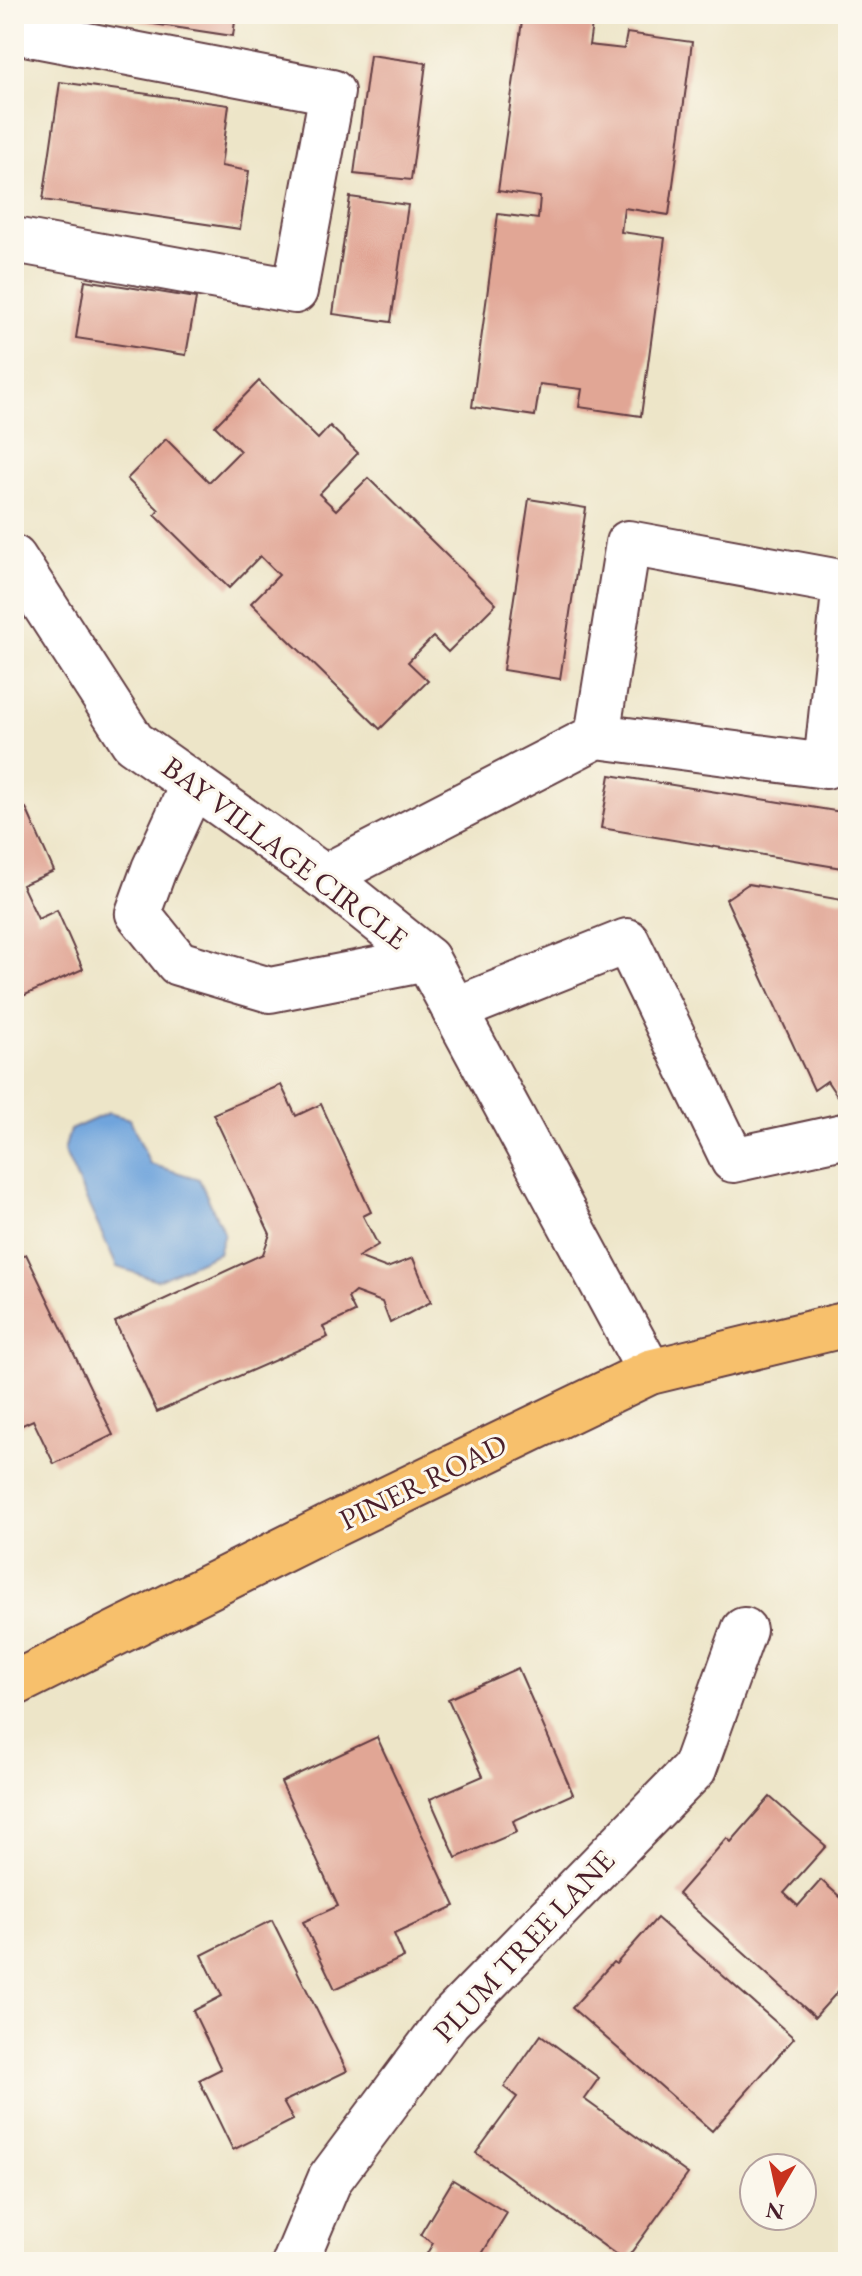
<svg xmlns="http://www.w3.org/2000/svg" width="862" height="2276" font-family="'EB Garamond',serif">
<rect width="100%" height="100%" fill="#fbf7ec"/>
<filter id="ink" filterUnits="userSpaceOnUse"><feTurbulence type="fractalNoise" baseFrequency=".0125" numOctaves="2"/><feDisplacementMap in="SourceGraphic" scale="16" xChannelSelector="R" yChannelSelector="G"/><feConvolveMatrix kernelMatrix="1 2 1 2 8 2 1 2 1" color-interpolation-filters="sRGB"/></filter>
<filter id="wash" filterUnits="userSpaceOnUse"><feTurbulence type="fractalNoise" baseFrequency=".006" numOctaves="4" result="noise"/><feDisplacementMap in="SourceGraphic" scale="32" xChannelSelector="R" yChannelSelector="G"/><feGaussianBlur stdDeviation="1.8" result="paint"/><feColorMatrix in="noise" values="0 0 0 0 0 0 0 0 0 0 0 0 0 0 0 0 0 1.4 0 .05"/><feComposite in="paint" operator="in"/></filter>
<g filter="url(#wash)">
<rect width="100%" height="100%" fill="#ede5c8"/>
<polygon fill="#70a4dc" stroke="#5d6284" stroke-width="2" points="108,1113 130,1119 150,1164 199,1179 224,1233 218,1253 157,1280 117,1267 64,1151 70,1130"/>
<g id="blocks">
<g fill="#e1a695">
<polygon points="121,14 236,14 233,36 120,19"/>
<polygon points="523,14 592,24 589,45 624,49 627,33 692,42 669,215 624,208 621,232 665,238 641,416 579,407 582,389 540,384 535,416 472,407 498,214 538,219 540,197 498,191"/>
<polygon points="370,55 426,63 411,180 354,174"/>
<polygon points="60,82 229,105 221,166 249,171 240,229 43,200"/>
<polygon points="350,197 408,205 391,322 333,314"/>
<polygon points="85,280 196,298 186,355 76,338"/>
<polygon points="259,381 318,439 330,426 358,453 319,494 336,510 368,478 496,604 448,652 433,637 408,662 428,681 380,729 251,603 279,575 260,556 229,588 155,515 159,510 127,479 166,439 209,482 240,451 215,426"/>
<polygon points="529,499 586,508 560,679 503,670"/>
<polygon points="610,775 848,813 848,869 601,828"/>
<polygon points="26,808 54,871 22,885 38,919 57,910 83,969 14,1000 14,813"/>
<polygon points="748,884 848,901 848,1090 837,1096 827,1081 814,1090 726,899"/>
<polygon points="281,1085 296,1116 321,1104 371,1212 363,1216 378,1245 358,1257 387,1268 413,1258 431,1302 390,1323 382,1302 355,1292 348,1298 355,1312 323,1327 328,1337 157,1412 115,1322 263,1254 270,1234 213,1114"/>
<polygon points="26,1254 113,1435 54,1464 33,1420 14,1429 14,1260"/>
<polygon points="518,1668 573,1794 513,1821 517,1832 456,1858 430,1799 483,1776 448,1699"/>
<polygon points="377,1737 455,1906 394,1934 404,1957 335,1989 303,1922 338,1906 281,1782"/>
<polygon points="770,1797 826,1846 784,1893 798,1906 821,1880 848,1904 848,1980 815,2017 678,1894 727,1838 731,1842"/>
<polygon points="657,1918 794,2038 712,2131 572,2008 613,1962 616,1964"/>
<polygon points="272,1920 347,2071 283,2102 293,2120 233,2150 199,2080 221,2069 193,2011 222,1996 202,1955"/>
<polygon points="541,2035 599,2078 584,2099 688,2174 625,2261 476,2153 517,2097 504,2087"/>
<polygon points="453,2180 507,2213 477,2262 422,2262 433,2243 420,2235"/>
</g>
</g>
</g>
<g filter="url(#ink)">
<use href="#blocks" fill-opacity="0" stroke="#623d43" stroke-width="2"/>
<g fill="none" stroke-linecap="round" stroke-linejoin="round">
<g stroke="#623d43" stroke-width="48">
<g id="minor">
<polyline points="14,31 332,92 295,291 14,240"/>
<polyline points="14,558 133,742 330,881 427,959 650,1372"/>
<polyline points="193,784 154,869 138,913 178,963 270,990 427,959"/>
<polyline points="324,877 597,736 826,766 845,583 628,543 597,736"/>
<polyline points="454,1010 627,941 733,1160 848,1135"/>
<polyline points="295,2262 330,2179 448,2021 694,1769 744,1630"/>
</g>
</g>
<g stroke="#623d43" stroke-width="48">
<polyline id="major" points="14,1684 331,1526 650,1372 848,1324"/>
</g>
<use href="#minor" stroke="#fff" stroke-width="44"/>
<use href="#major" stroke="#f7c06c" stroke-width="44"/>
</g>
</g>
<g text-anchor="middle" stroke-width="6" stroke-linejoin="round" paint-order="stroke">
<g font-size="30" fill="#4a1f2b" stroke="#fbf7ec">
<text transform="translate(285 853) rotate(37)" y="10">BAY VILLAGE CIRCLE</text>
<text transform="translate(423 1482) rotate(-26)" y="10">PINER ROAD</text>
<text transform="translate(524 1946) rotate(-47)" y="10">PLUM TREE LANE</text>
</g>
</g>
<rect width="862" height="2276" fill="none" stroke="#fbf7ec" stroke-width="48"/>
<g transform="translate(778 2192) rotate(189)"><circle r="38" fill="#fbf7ec" stroke="#b4a19f" stroke-width="2"/>
<path d="M0-6L14 30L0 20L-14 30Z" fill="#c8321e"/>
<text y="-12" font-size="22" font-weight="bold" text-anchor="middle" fill="#4a1f2b">N</text>
</g>
</svg>
